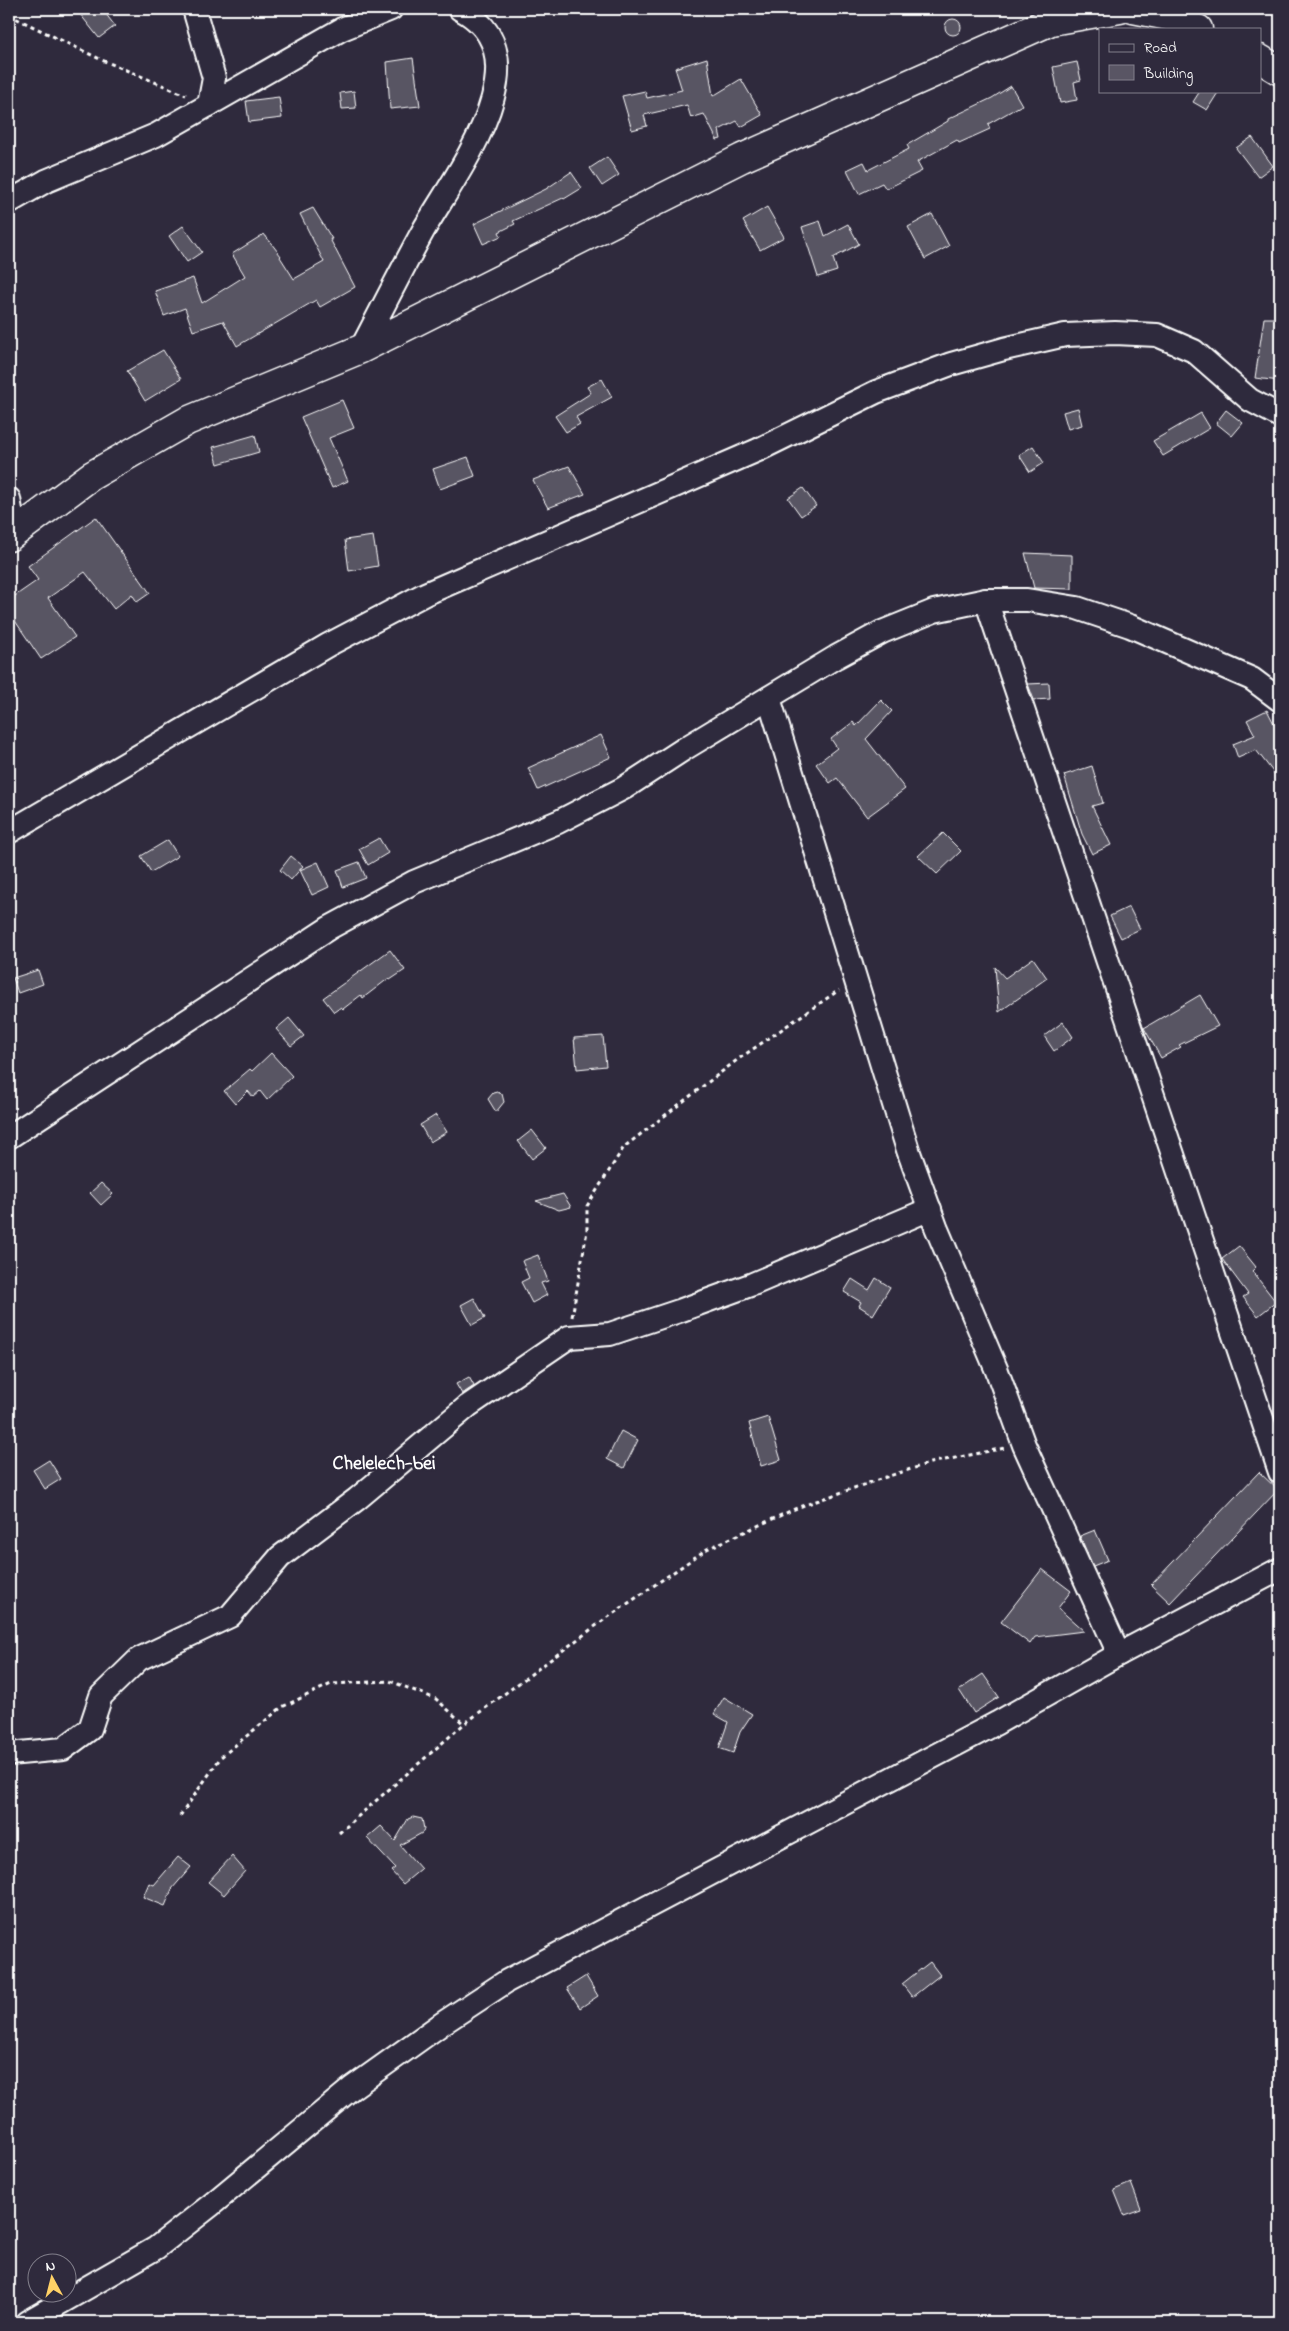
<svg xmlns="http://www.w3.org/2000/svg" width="1289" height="2331" font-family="'Indie Flower',sans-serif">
<rect width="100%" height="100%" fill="#2f2a3d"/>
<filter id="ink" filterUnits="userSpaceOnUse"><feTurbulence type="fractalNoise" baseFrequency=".02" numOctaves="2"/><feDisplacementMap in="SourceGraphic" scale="10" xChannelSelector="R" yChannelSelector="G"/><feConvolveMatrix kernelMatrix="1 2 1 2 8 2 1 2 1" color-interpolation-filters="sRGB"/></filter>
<g filter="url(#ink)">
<g fill="#595564" stroke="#fff">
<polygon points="76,9 102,9 115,26 99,38"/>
<circle cx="953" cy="27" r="8"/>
<polygon points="413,58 420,106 390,109 387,62"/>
<polygon points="707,58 713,96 741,79 762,115 741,127 737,121 719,130 721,139 717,140 704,114 691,118 687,105 644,115 647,126 632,130 622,96 645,91 647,98 682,90 675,68"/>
<polygon points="1077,62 1081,80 1074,82 1077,100 1060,103 1053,67"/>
<polygon points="1011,86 1022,105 988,124 990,129 959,143 957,140 917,162 922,171 886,189 882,183 859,194 847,170 864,162 868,170 909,149 907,145 948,121 948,119 992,98"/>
<polygon points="354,91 356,108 342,109 340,93"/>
<polygon points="1200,91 1219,91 1207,110 1193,102"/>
<polygon points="279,97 282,118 249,122 246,101"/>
<polygon points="1252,137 1273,166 1258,177 1236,148"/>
<polygon points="607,157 619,175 602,186 590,168"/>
<polygon points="571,172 582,188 564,199 563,198 513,221 515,224 499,232 501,236 483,244 474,224 546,189"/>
<polygon points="767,207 784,237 760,250 743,221"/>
<polygon points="313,208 332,239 330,239 355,287 320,307 316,300 237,346 223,321 193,331 185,308 164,316 155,291 193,278 202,303 245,276 232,254 264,234 281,256 280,257 294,279 324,262 300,214"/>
<polygon points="932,214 949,246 925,259 908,227"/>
<polygon points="820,221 825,236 848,224 859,244 833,258 837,271 818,277 802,227"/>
<polygon points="183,226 202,252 187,262 169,236"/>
<polygon points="1264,318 1280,318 1280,381 1255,378"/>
<polygon points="163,350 181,379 145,401 127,371"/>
<polygon points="602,379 612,397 576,417 580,424 566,432 555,416 591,393 587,387"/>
<polygon points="342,400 354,428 329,438 348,481 332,488 301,417"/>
<polygon points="1078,408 1082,425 1068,429 1063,412"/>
<polygon points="1226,410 1243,423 1232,436 1216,423"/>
<polygon points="1201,413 1210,428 1163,456 1153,441"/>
<polygon points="255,435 259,452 218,464 213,447"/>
<polygon points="1033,446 1044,463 1030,472 1019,455"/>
<polygon points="468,457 475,476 440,489 433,469"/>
<polygon points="569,466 585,494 548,508 533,480"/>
<polygon points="803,488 816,506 801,516 788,498"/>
<polygon points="96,517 150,593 137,602 132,594 114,609 85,572 48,598 75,637 41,659 9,612 9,600 38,580 28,566"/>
<polygon points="373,536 378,566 349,571 345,540"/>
<polygon points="1025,553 1072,555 1072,589 1034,588"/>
<polygon points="1049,683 1050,699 1034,700 1028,684"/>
<polygon points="881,700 892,711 866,739 905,789 867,817 837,778 830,783 816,764 837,748 831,739 853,722 856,726"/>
<polygon points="1267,710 1280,735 1280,781 1256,750 1238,758 1233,744 1255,735 1247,720"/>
<polygon points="601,735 611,757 538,790 528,768"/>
<polygon points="1092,766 1103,803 1092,806 1111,845 1092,854 1082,834 1064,775"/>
<polygon points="943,833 961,851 937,874 918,856"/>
<polygon points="379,838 388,853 368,865 359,849"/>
<polygon points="168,840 178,856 151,872 141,856"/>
<polygon points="291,856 303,866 291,880 280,870"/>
<polygon points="318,862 329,887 312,895 300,870"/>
<polygon points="359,862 366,878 343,887 337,870"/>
<polygon points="1129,907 1140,929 1121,938 1110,916"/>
<polygon points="390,950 405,970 390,980 389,978 363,998 361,995 343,1009 341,1007 334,1012 323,998"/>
<polygon points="1033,958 1047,978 999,1012 995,967 1005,978"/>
<polygon points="38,970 43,984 18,993 13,978"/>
<polygon points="1200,995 1218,1026 1179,1045 1181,1047 1161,1058 1144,1028"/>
<polygon points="289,1018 304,1036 291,1046 276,1029"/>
<polygon points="1063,1022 1073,1037 1054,1051 1044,1036"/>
<polygon points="603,1036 606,1066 577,1069 574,1038"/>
<polygon points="271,1053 292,1076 267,1100 260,1091 253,1097 248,1091 235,1104 224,1091 250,1069 252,1071"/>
<polygon points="497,1092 502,1094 504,1102 496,1112 488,1099 493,1093"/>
<polygon points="436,1115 447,1132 430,1142 420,1125"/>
<polygon points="532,1130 546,1148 532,1159 518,1141"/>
<polygon points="101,1183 113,1194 101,1205 90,1193"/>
<polygon points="563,1194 571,1207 559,1210 536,1201"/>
<polygon points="1239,1246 1256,1267 1252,1271 1276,1302 1258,1316 1243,1297 1248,1294 1222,1259"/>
<polygon points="538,1255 548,1281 541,1283 547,1295 532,1303 521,1282 529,1278 522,1261"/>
<polygon points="876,1278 890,1287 873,1315 859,1306 861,1302 844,1292 852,1279 869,1290"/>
<polygon points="474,1298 485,1318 472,1325 461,1305"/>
<polygon points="469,1377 474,1386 462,1394 456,1384"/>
<polygon points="768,1417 781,1460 761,1466 749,1423"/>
<polygon points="621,1431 638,1440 624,1468 607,1459"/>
<polygon points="49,1460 61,1479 45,1489 33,1470"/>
<polygon points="1259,1472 1278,1490 1170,1603 1151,1585"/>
<polygon points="1095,1530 1108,1560 1093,1566 1080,1536"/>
<polygon points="1042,1569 1071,1591 1058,1608 1084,1631 1035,1637 1030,1644 1001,1622"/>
<polygon points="983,1674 999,1697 974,1713 959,1690"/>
<polygon points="724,1697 752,1714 740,1732 733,1753 719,1748 728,1722 714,1714"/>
<polygon points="413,1817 422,1819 424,1829 422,1833 400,1845 421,1869 403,1884 391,1871 395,1868 367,1838 381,1826 395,1841 408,1819"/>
<polygon points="232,1856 245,1871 224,1895 208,1882"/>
<polygon points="178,1857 191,1867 172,1889 165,1906 143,1897 149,1883 154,1885"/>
<polygon points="930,1962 940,1975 912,1997 902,1984"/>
<polygon points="586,1976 598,1996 580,2008 567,1988"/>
<polygon points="1131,2183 1141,2209 1124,2215 1114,2190"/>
</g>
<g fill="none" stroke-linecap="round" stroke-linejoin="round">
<g stroke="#fff" stroke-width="26">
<g id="street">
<polyline points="194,9 214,78 209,105"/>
<polyline points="9,202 46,181 156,135 342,29 391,9"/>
<path d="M361,349C382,309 402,269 423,231C454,176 549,56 460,9"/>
<polyline points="9,499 15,533"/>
<polyline points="986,600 1280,1472"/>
<polyline points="769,698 908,1150 936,1227 997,1371 1024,1445 1119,1654"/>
<polyline points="9,832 328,645 425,594 758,450 876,392 951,364 1004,349 1065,335 1115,333 1157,335 1194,351 1250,400 1280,416"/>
<polyline points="9,1137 329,928 414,882 558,822 624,788 684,749 836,657 882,632 934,611 986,600 1027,600 1077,608 1130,626 1252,679 1280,700"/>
<polyline points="9,1754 63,1749 90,1729 101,1696 139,1659 230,1616 280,1557 357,1499 468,1406 569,1337 610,1334 679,1311 753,1284 930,1209"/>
<polyline points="27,2322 156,2248 211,2205 352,2088 443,2023 507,1981 997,1723 1119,1654 1280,1569"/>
</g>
</g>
<g stroke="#fff" stroke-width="31">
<g id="primary">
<polyline points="1133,9 1168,16 1198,29"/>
<polyline points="1260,59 1280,71"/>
<polyline points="9,537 91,476 187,421 361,349 742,158 1051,21 1120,9"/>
</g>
</g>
<g stroke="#fff" stroke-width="3" stroke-dasharray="4 4" stroke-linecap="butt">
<polyline points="9,15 102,60 186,95"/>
<polyline points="572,1317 587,1231 587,1206 624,1147 737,1060 839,990"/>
<polyline points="180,1816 221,1757 282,1707 331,1684 390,1681 436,1699 464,1724"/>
<polyline points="339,1833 464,1724 601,1622 707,1549 799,1507 886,1477 930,1463 1005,1448"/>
</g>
<use href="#street" stroke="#2f2a3d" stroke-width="22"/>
<use href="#primary" stroke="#2f2a3d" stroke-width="28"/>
</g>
</g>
<g text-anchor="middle" stroke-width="5" stroke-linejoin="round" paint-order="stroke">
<g font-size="20" font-weight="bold" fill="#fff" stroke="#2f2a3d">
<text x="384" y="1469">Chelelech-bei</text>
</g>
</g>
<rect width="1289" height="2331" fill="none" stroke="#2f2a3d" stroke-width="30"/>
<rect x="15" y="15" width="1259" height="2301" fill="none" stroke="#fff" stroke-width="2" filter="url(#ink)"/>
<rect x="1099" y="28" width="162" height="65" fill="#2f2a3d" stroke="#827f8b"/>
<rect x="1109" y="44" width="25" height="8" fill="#2f2a3d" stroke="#827f8b"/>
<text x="1144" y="52" font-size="15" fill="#ffffff">Road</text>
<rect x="1109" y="65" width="25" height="15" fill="#595564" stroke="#827f8b"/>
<text x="1144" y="78" font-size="15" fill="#ffffff">Building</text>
<g transform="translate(52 2278) rotate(353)"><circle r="24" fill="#2f2a3d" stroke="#827f8b"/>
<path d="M0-4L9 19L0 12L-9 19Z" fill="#ffd166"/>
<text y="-8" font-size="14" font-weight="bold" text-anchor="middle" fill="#ffffff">N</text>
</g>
</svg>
